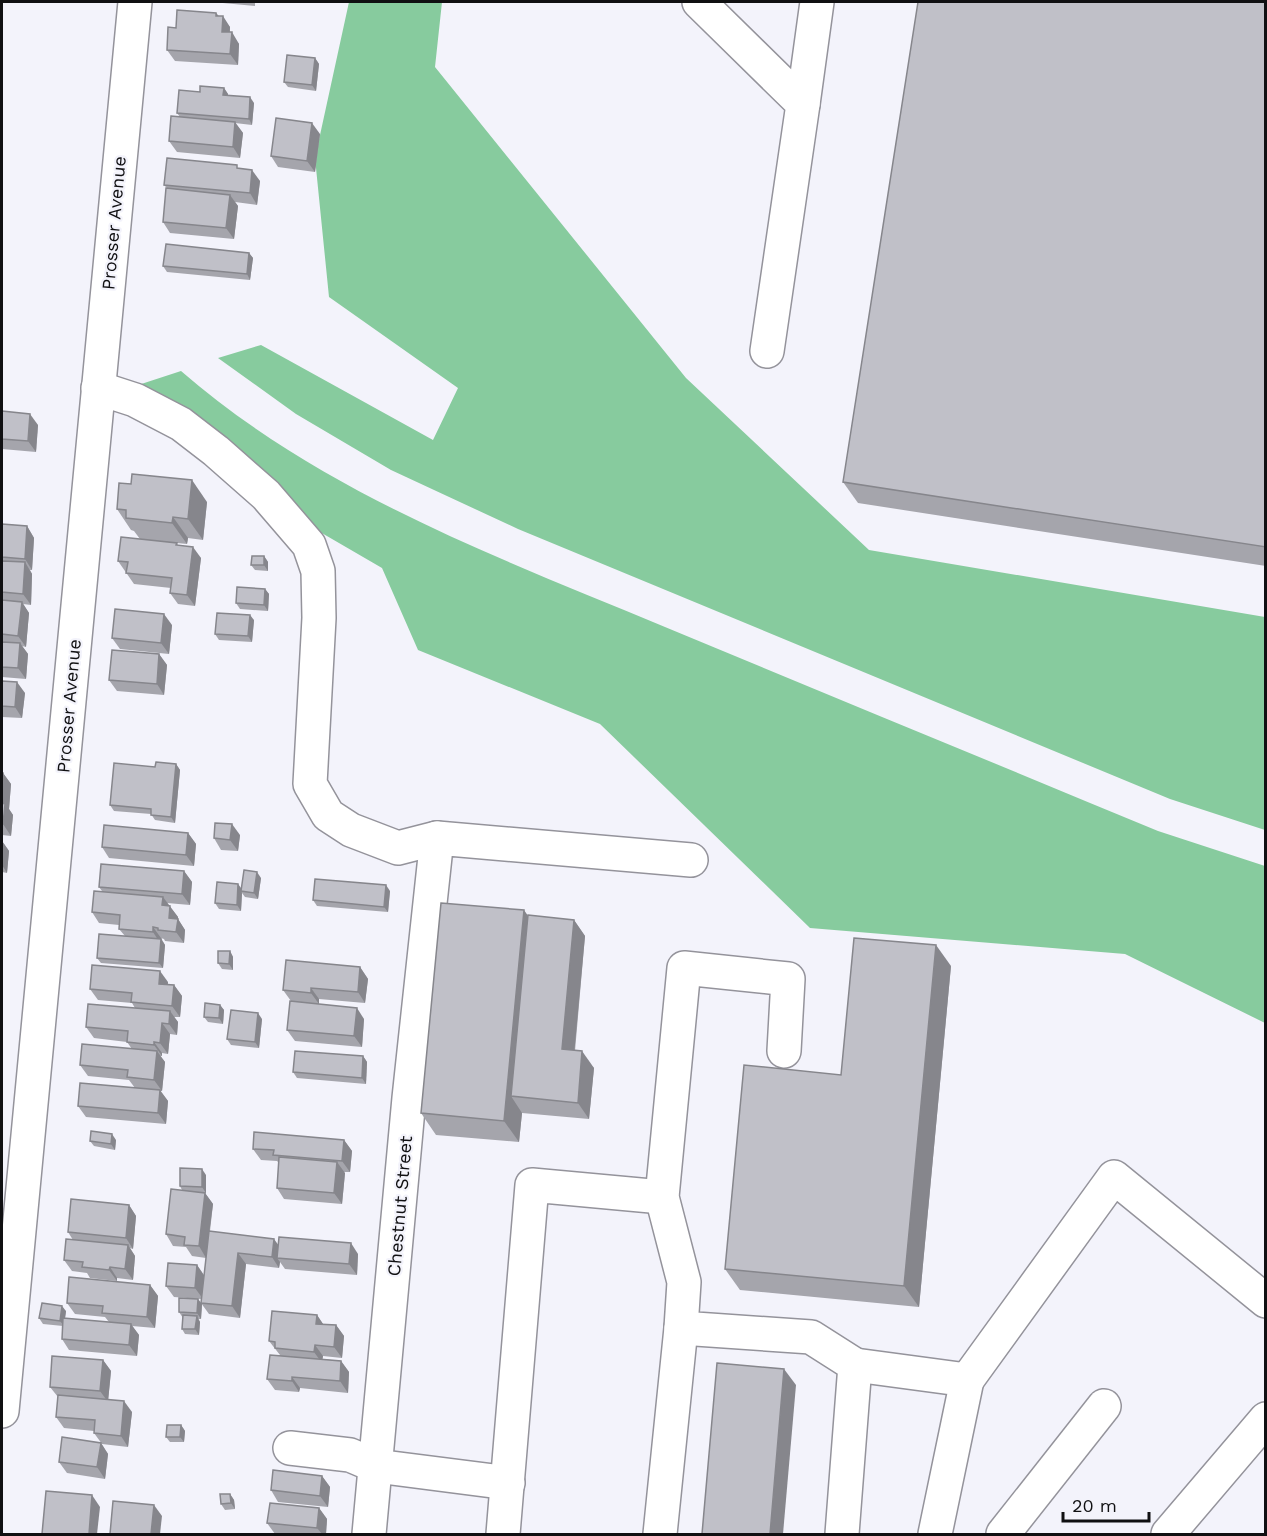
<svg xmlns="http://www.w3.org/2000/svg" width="1267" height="1536" font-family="'Work Sans',sans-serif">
<rect width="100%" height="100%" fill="#f3f3fb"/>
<g fill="#87cb9e">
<polygon points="349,2 442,2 435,67 686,378 869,550 1265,617 1265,830 1170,799 518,529 391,470 296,414 218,358 261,345 433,440 458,388 329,297 315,158"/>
<path d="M181,371C320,492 497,557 665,627C829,695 994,763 1158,831L1265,866V1023L1125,954L810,928L600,724L418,650L382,568L246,489L129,388Z"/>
</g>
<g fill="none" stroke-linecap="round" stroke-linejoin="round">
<g stroke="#94939b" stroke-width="36">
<g id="minor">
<polyline points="699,2 803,104 767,351"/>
<polyline points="803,104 817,2"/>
<polyline points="98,388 135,400 181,424 216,451 266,495 309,545 318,571 319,618 310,784 328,815 351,830 398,848 437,838"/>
<polyline points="784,1051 788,979 684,968 662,1197 684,1282 681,1328 811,1337 855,1365 842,1534"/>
<polyline points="855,1365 967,1380 935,1534"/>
<polyline points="967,1380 1114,1177 1266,1301"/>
<polyline points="2,1411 135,2"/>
<polyline points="290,1448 350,1455 376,1466 508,1483"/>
<polyline points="369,1534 409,1098 437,838 691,860"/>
<polyline points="503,1534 532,1185 662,1197"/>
<polyline points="660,1534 681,1328"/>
<polyline points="1003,1534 1104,1406"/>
<polyline points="1168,1534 1266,1419"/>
</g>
</g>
<use href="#minor" stroke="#fff" stroke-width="33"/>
</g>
<g fill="#a5a5ac">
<polygon points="212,2 255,2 255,6"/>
<polygon points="1266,2 1266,566 858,503 843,482"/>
<polygon points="216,13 230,27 230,32 239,44 238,65 175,61 167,50 176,28"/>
<polygon points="315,58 319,64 316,91 288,87 284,82"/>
<polygon points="224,88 228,94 228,95 254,103 252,125 235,123 243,133 240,158 177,152 169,141 180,117 177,113 200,92"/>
<polygon points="320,134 315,172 278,167 271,156"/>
<polygon points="239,168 260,181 257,205 235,202 238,206 234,239 170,233 163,222 167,188 164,185"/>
<polygon points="249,253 253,258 250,280 167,272 163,266"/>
<polygon points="2,411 38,425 36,452 2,449"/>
<polygon points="207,502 203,540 188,538 187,544 177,543 178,545 201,558 195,606 178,604 170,593 171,588 134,584 118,561 140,539 134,531 131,530 117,509"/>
<polygon points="2,524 27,526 34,538 32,570 30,570 32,574 31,605 23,604 29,613 26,647 22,646 28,654 26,679 2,677"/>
<polygon points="264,556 268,562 268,571 255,570 251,565"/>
<polygon points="265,589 269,594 268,611 240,609 236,603"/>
<polygon points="254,620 252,642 219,640 215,634"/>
<polygon points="172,625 169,654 120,649 112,638"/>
<polygon points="159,654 167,665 164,695 117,691 109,680"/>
<polygon points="2,681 25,693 22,718 2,717"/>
<polygon points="176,764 180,770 175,823 155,820 151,814 114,811 110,805 155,767"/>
<polygon points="2,773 3,773 11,784 9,809 13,815 11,836 2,835"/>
<polygon points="188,833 196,844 194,866 109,858 102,847"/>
<polygon points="240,835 238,851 221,850 214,838"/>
<polygon points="2,841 9,851 7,873 2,872"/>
<polygon points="184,871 192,882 190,905 167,903 178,917 178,919 185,930 184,943 165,941 164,939 161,938 165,945 163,968 101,963 97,958 125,936 119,929 119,925 99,923 92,912 102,891 99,887"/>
<polygon points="261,878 258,899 245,897 242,893 241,911 219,909 215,903 238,884 241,888"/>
<polygon points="390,891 388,912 317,906 313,900"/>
<polygon points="528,915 574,920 585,936 575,1051 594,1068 589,1119 522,1113 519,1142 436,1135 421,1113"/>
<polygon points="230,951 233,957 233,970 222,969 218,963"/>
<polygon points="951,966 919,1307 740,1290 725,1269"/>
<polygon points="360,967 368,979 365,1003 319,999 319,1004 364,1019 362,1047 295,1041 287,1030 291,1001 283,990"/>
<polygon points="168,982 167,985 174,985 182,996 180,1017 174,1017 178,1022 177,1035 170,1034 168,1054 162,1053 162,1056 160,1056 165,1062 162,1091 160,1091 168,1101 166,1124 86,1117 78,1106 135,1088 129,1080 88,1076 80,1065 132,1049 127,1042 94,1038 86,1027 135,1008 132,1003 98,1000 90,989"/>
<polygon points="220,1005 224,1010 223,1024 208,1022 204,1017"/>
<polygon points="262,1019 259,1048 231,1045 227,1039"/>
<polygon points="363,1056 367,1062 366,1084 297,1078 293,1072"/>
<polygon points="116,1140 115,1150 94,1146 90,1141"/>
<polygon points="344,1140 352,1151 350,1172 343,1172 345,1173 342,1204 284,1199 277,1188 279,1163 277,1161 261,1160 253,1149"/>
<polygon points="206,1175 206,1193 201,1193 205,1193 213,1204 210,1231 278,1245 358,1254 357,1275 285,1269 280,1262 279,1268 246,1264 240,1318 209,1314 201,1303 201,1299 174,1297 166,1286 197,1265 204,1275 206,1258 192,1256 186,1247 173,1246 166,1234 182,1190 180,1186"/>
<polygon points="129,1205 136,1216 133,1249 130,1248 135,1256 133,1280 117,1278 117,1281 90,1278 87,1273 72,1271 64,1260 73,1240 68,1232"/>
<polygon points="150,1285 158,1296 155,1328 132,1326 139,1335 137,1356 69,1350 62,1339 63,1326 43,1324 39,1318 66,1311 65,1318 109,1322 105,1317 75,1314 67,1303"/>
<polygon points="202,1304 201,1319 198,1319 200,1322 199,1335 185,1334 182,1329 183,1318 179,1312"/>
<polygon points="317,1315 323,1324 336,1325 344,1336 342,1358 323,1356 322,1359 341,1361 349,1372 348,1393 300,1388 299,1392 275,1390 267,1379 280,1355 269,1341"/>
<polygon points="103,1360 111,1371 108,1400 132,1412 128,1447 102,1444 94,1433 94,1431 64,1428 56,1417 58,1397 50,1387"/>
<polygon points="181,1425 185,1431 184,1442 170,1442 166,1437"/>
<polygon points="101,1443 108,1454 105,1479 67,1473 59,1462"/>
<polygon points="322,1476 330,1487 328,1507 278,1502 271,1490"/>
<polygon points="230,1494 234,1500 235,1509 225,1510 221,1504"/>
<polygon points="319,1508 327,1519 326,1534 275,1534 267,1523"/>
</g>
<g fill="#86868c">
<polygon points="216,13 222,21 223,16 230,27 229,43 222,32 216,16"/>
<polygon points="232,32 239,44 238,65 230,54"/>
<polygon points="315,58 319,64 316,91 312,85"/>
<polygon points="224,88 228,94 227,100 223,95"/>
<polygon points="250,97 254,103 252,125 249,119"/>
<polygon points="235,122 243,133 240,158 233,147"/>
<polygon points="312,123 320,134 315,172 307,161"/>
<polygon points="252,170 260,181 257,205 250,193"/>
<polygon points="230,195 238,206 234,239 226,228"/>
<polygon points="249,253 253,258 250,280 247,274"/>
<polygon points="30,414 38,425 36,452 28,441"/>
<polygon points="192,480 207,502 203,540 188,519"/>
<polygon points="173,517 188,538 187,544 172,523"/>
<polygon points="27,526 34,538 32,570 25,559"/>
<polygon points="193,547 201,558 195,606 187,595"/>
<polygon points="264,556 268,562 268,571 264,565"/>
<polygon points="25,562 32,574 31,605 23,594"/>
<polygon points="265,589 269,594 268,611 264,605"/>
<polygon points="22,602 29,613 26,647 18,636"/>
<polygon points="164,614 172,625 169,654 161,643"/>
<polygon points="250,615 254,620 252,642 248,636"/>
<polygon points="20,643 28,654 26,679 18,668"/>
<polygon points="159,654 167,665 164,695 157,684"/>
<polygon points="17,682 25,693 22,718 15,707"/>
<polygon points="176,764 180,770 175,823 171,817"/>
<polygon points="3,773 11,784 9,809 13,815 11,836 3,824 5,806 2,802"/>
<polygon points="232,824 240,835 238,851 230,840"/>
<polygon points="188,833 196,844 194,866 186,855"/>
<polygon points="2,841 9,851 7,873 2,865"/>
<polygon points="184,871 192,882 190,905 182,894"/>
<polygon points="257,872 261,878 258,899 254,893"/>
<polygon points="238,884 242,890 241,891 242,893 241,911 237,905"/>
<polygon points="386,885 390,891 388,912 384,907"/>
<polygon points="163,897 178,917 178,919 185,930 184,943 176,932 162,905"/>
<polygon points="524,910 539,932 511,1096 522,1113 519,1142 504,1121"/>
<polygon points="574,920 585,936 573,1066 562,1049"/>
<polygon points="153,927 161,938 160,943 153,932"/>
<polygon points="161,939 165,945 163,968 159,963"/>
<polygon points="936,945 951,966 919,1307 904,1286"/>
<polygon points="230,951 233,957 233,970 229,964"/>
<polygon points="360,967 368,979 365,1003 358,992"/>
<polygon points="160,971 168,982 167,995 159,984"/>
<polygon points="174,985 182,996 180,1017 172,1006"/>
<polygon points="311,988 319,999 319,1004 311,993"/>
<polygon points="220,1005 224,1010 223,1024 219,1018"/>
<polygon points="357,1008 364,1019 362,1047 354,1036"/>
<polygon points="170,1011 178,1022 177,1035 169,1024"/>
<polygon points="258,1013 262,1019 259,1048 255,1042"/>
<polygon points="162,1023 170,1034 168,1054 160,1043"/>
<polygon points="154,1042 162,1053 162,1056 154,1045"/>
<polygon points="157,1051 165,1062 162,1091 154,1080"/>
<polygon points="582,1051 594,1068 589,1119 578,1103"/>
<polygon points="363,1056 367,1062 366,1084 362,1078"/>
<polygon points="160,1090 168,1101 166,1124 158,1113"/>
<polygon points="112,1134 116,1140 115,1150 111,1144"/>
<polygon points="344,1140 352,1151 350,1172 342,1161"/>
<polygon points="337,1162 345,1173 342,1204 334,1193"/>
<polygon points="202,1169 206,1175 206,1193 202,1187"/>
<polygon points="205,1193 213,1204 206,1258 199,1246"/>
<polygon points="129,1205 136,1216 133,1249 126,1238"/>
<polygon points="274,1239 282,1250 277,1258 280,1262 279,1268 272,1257"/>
<polygon points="351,1243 358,1254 357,1275 349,1264"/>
<polygon points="128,1245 135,1256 133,1280 125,1269"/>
<polygon points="238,1253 246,1264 240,1318 232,1306"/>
<polygon points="197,1265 205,1277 203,1299 195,1288"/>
<polygon points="110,1267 117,1278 117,1281 109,1270"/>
<polygon points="150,1285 158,1296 155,1328 147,1317"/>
<polygon points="198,1299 202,1304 201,1319 197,1313"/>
<polygon points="62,1306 66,1311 64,1326 60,1321"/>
<polygon points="317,1315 325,1327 316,1324"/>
<polygon points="197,1316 200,1322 199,1335 195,1329"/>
<polygon points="131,1324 139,1335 137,1356 129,1345"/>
<polygon points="336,1325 344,1336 342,1358 334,1347"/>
<polygon points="315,1345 323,1356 322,1363 314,1352"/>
<polygon points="103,1360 111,1371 108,1402 100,1391"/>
<polygon points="341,1361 349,1372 348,1393 340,1381"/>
<polygon points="784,1369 796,1385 783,1534 770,1534"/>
<polygon points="292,1377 300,1388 299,1392 292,1381"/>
<polygon points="124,1401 132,1412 128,1447 121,1436"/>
<polygon points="181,1425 185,1431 184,1442 180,1437"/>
<polygon points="101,1443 108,1454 105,1479 97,1467"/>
<polygon points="322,1476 330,1487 328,1507 320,1496"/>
<polygon points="230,1494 234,1500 235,1509 231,1503"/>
<polygon points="92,1495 100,1507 97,1534 89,1534"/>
<polygon points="154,1505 162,1516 160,1534 151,1534"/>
<polygon points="319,1508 327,1519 326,1534 322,1534 317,1528"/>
</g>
<g fill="#c0c0c8" stroke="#86868c" stroke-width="1.5">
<polygon points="918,2 1266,2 1266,547 843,482"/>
<polygon points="177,10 216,13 216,16 223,16 222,32 232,32 230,54 167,50 168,27 176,28"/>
<polygon points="287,55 315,58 312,85 284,82"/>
<polygon points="200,86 224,88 223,95 250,97 249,119 177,113 179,90 200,92"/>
<polygon points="171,116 235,122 233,147 169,141"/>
<polygon points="276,118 312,123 307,161 271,156"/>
<polygon points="167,158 237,165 237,168 252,170 250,193 164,185"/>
<polygon points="166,188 230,195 226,228 163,222"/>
<polygon points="166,244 249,253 247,274 163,266"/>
<polygon points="2,411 30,414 28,441 2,439"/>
<polygon points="132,474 192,480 188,519 173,517 172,523 126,518 126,510 117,509 119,483 131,484"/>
<polygon points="2,524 27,526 25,559 2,557"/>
<polygon points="121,537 177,543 176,545 193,547 187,595 170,593 172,578 126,573 128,562 118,561"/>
<polygon points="252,556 264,556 264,565 251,565"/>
<polygon points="2,561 25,562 23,594 2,592"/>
<polygon points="237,587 265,589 264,605 236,603"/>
<polygon points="2,600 22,602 18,636 2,634"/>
<polygon points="115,609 164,614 161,643 112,638"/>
<polygon points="217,613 250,615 248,636 215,634"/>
<polygon points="2,642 20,643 18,668 2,667"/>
<polygon points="112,650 159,654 157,684 109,680"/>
<polygon points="2,681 17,682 15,707 2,706"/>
<polygon points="156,762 176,764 171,817 151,815 151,809 110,805 114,763 155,767"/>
<polygon points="2,773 3,773 2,792"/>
<polygon points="2,803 5,804 3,824 2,824"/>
<polygon points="215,823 232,824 230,840 214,838"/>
<polygon points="104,825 188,833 186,855 102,847"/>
<polygon points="101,864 184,871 182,894 99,887"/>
<polygon points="244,870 257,872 254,893 241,891"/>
<polygon points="315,879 386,885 384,907 313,900"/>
<polygon points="217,882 238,884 237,905 215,903"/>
<polygon points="94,891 163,897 162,905 170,906 169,918 178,919 176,932 158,930 158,928 153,927 153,932 119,929 120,915 92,912"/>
<polygon points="441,903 524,910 504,1121 421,1113"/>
<polygon points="528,915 574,920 562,1049 582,1051 578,1103 511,1096"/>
<polygon points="99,934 161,939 159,963 97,958"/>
<polygon points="854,938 936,945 904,1286 725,1269 744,1065 841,1075"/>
<polygon points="218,951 230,951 229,964 218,963"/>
<polygon points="286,960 360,967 358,992 311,988 311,993 283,990"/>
<polygon points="92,965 160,971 159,984 174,985 172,1006 131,1002 132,993 90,989"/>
<polygon points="290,1001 357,1008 354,1036 287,1030"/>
<polygon points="205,1003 220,1005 219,1018 204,1017"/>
<polygon points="88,1004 170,1011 169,1024 162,1023 160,1043 154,1042 154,1045 127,1042 128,1031 86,1027"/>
<polygon points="231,1010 258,1013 255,1042 227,1039"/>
<polygon points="82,1044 157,1051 154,1080 127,1077 128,1070 80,1065"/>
<polygon points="295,1051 363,1056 362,1078 293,1072"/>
<polygon points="80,1083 160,1090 158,1113 78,1106"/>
<polygon points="91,1131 112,1134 111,1144 90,1141"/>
<polygon points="254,1132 344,1140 342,1161 273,1155 274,1150 253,1149"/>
<polygon points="279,1157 337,1162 334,1193 277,1188"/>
<polygon points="180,1168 202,1169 202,1187 180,1186"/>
<polygon points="171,1189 205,1193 199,1246 184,1245 185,1237 166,1234"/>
<polygon points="71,1199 129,1205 126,1238 68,1232"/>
<polygon points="209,1231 274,1239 272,1257 238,1253 232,1306 201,1303"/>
<polygon points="279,1237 351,1243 349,1264 277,1258"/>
<polygon points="66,1239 128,1245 125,1269 110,1267 109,1270 82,1267 83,1262 64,1260"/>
<polygon points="168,1263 197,1265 195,1288 166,1286"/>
<polygon points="69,1277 150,1285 147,1317 102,1313 103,1306 67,1303"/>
<polygon points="179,1298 198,1299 197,1313 179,1312"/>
<polygon points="42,1303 62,1306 60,1321 39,1318"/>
<polygon points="272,1311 317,1315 316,1324 336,1325 334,1347 315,1345 314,1352 275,1348 275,1342 269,1341"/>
<polygon points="183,1315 197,1316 195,1329 182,1329"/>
<polygon points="63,1318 131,1324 129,1345 62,1339"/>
<polygon points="270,1355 341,1361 340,1381 292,1377 292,1381 267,1379"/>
<polygon points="52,1356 103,1360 100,1391 50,1387"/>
<polygon points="717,1363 784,1369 770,1534 702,1534"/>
<polygon points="58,1395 124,1401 121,1436 94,1433 95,1420 56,1417"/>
<polygon points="167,1425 181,1425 180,1437 166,1437"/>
<polygon points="62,1437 101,1443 97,1467 59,1462"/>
<polygon points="273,1470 322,1476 320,1496 271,1490"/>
<polygon points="46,1491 92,1495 89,1534 42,1534"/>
<polygon points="220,1494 230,1494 231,1503 221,1504"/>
<polygon points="113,1501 154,1505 151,1534 110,1534"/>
<polygon points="270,1503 319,1508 317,1528 267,1523"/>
</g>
<g text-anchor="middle" stroke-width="4.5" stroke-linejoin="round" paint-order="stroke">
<g font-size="18" fill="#101012" stroke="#f3f3fb">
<text transform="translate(114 223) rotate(-85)" y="6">Prosser Avenue</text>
<text transform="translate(69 706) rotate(-85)" y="6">Prosser Avenue</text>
<text transform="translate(400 1206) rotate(-85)" y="6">Chestnut Street</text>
</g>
</g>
<rect width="1267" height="1536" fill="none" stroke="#101012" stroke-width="6"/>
<path d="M1063 1512v9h86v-9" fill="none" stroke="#101012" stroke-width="3"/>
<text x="1072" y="1512" font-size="18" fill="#101012" stroke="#f3f3fb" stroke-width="4.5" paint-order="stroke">20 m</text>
</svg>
